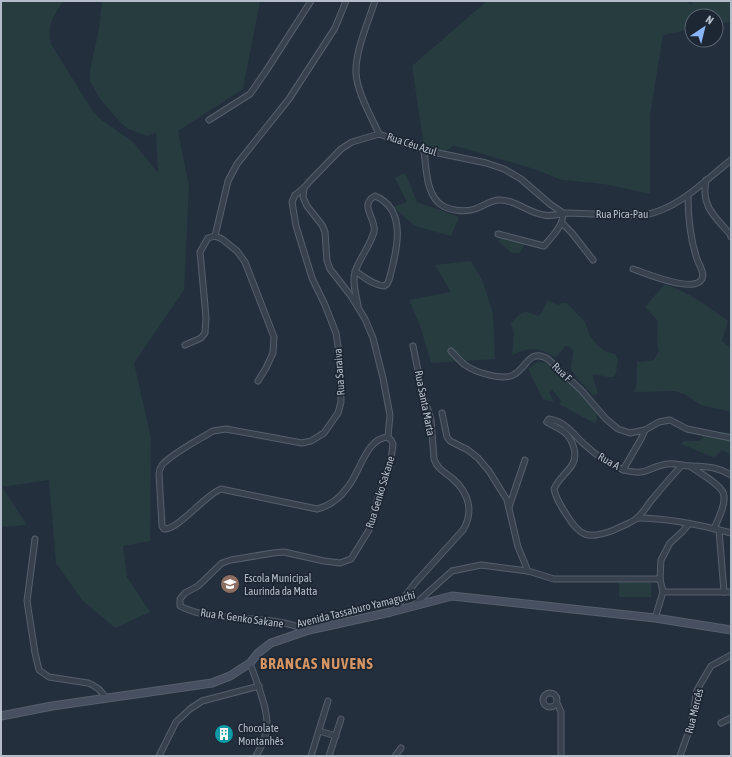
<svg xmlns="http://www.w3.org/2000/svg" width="732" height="757" font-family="'Asap Condensed',sans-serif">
<rect width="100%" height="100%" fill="#242f3e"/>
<g fill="#263c3f">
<path d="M1,1H63C53,18 47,23 51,44L92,110L99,118L133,142L158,173L156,133L147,136L128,129L120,122L100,99L90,81V70L99,29L102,1H260L243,89L178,131L189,186L184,290L134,363L151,438L150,541L123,546L127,577L150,612L115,628L82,600L56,563L49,480L2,487L27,525L1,527Z"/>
<polygon points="487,1 682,1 692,4 693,1 731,1 731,22 716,24 716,16 692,16 692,29 663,35 650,115 650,194 604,184 562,180 534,169 463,148 453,146 444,152 424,147 412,66"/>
<polygon points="405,173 417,202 459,217 451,236 415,226 393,207 407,202 395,178"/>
<polygon points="505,233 528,238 520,253 512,253 498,241"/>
<polygon points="471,261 483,282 493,314 495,359 431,363 420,325 409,300 451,292 435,265"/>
<path d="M665,284C689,293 708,306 728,321L722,341L731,348V412L701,405L684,394L675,391L634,392L637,382V362L654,360L659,351L657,341L658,321L645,307Z"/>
<path d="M548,300L558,305L562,303H567L585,322L590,336L597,345L605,351L615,354L618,359L616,373L613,377C606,378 600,374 593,375C593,382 597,387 598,394L593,395C589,390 571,373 571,368C571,362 574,356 573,350L570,347L565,346L559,354L555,357C539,347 529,347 512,355L514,334L511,324C522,311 523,309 538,316C544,312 544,305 548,300Z"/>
<polygon points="537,362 548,363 598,405 596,424 559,404 561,401 552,389 549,392 554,402 543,399 528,369"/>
<path d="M700,429C709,434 721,431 731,433V455L722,450L715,457L710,456L681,444L685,441H700L703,437Z"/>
<polygon points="619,582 651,583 651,597 619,597"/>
</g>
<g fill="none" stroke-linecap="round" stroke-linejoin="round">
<g stroke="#565f6c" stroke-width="7">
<g id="street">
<path d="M375,1C368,22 355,52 356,73C357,92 371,116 379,134"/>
<polyline points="209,120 250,94 266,71 311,1"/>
<path d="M424,150C426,167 426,197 443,206C452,211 466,212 475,209C483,206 490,201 498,200C515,199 528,213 544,215C552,217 561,213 569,213C594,214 620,215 645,215C680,208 704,181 731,160"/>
<path d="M706,180C701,206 714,216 730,234L731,237"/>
<path d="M304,188L295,195L292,202L296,226L312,278L325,305L336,333L340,359L341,402L338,413L324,433L311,441L302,443L226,429L213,431C198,440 173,453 162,465C160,468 159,471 159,474L162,526L164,529C178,530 205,495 221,489L317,509C329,506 340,498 347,488C360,473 366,438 388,437"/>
<polyline points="562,223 572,233 593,260"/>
<path d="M498,234L544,246C552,236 563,227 563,213"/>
<polyline points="215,236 228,181 237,164 289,99 335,28 346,1"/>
<polyline points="215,236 222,239 237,251 245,262 274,337 273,353 266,368 258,381"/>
<path d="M633,269C645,273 694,294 702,279C705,273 699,265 697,259C690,238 688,218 688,196"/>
<path d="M355,271C364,277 373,285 384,286L387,284L389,280C396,254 409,210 375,196C358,205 377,219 374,232C370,246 359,259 355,272C352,282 356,295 358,305"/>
<polyline points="185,345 201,338 205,333 206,317 200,252 208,238 215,236"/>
<path d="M451,351C456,356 460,361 465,365C475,372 504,382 515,374C528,365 530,349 548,359L582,391L606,419L618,429L630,433L645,430L659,422L670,420L687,429L731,438"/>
<polyline points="442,413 447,437 450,441 468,450 478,458 489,471 507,500 518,547 528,571"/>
<path d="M547,422C552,425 558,428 563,431C572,438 579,454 572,465C567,473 558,479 554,489C556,499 561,506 566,514C580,537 588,540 614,530C621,526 629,524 636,519C641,515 646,508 650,502C660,490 671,477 682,465"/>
<path d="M547,422L549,419C565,421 574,435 585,445C597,456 609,465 624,470C646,477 649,466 668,464C676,463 682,466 690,466C706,467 716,466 731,475"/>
<path d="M690,466C698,472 724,486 724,496C725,507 718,519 714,529"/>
<polyline points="623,470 641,439 645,430"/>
<polyline points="509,507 525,460"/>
<path d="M637,518C669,518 701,525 731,533"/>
<polyline points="719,530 724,592"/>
<path d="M35,539L27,601L35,653L39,670L49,677L88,683C97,686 100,690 106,698"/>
<polyline points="663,592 731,592"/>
<polyline points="414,605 452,571 481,565 528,571 554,579 660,579"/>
<path d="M394,611L415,583L463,530C474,512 469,493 453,479C446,473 437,469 434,459L431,419L423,395L413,346"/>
<polyline points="655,618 663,592 660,579 661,560 670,543 682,532 689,524"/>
<path d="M308,630C298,627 288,623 278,622C247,616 208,621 180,606V599L185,593L198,586L222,563L231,560L273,553L284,552L324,561L340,563L351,559L369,530L379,494L390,467L393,444L391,440L388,437L390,415L383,378L373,338L365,319L351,296L330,269L327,261L325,232L322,225L307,206L303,197L304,188L309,182L341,149L352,142L379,134L424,150L486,163L504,169L521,179L550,204L563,213"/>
<path d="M250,663C256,681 271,714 266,733C264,741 260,749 256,756"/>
<circle cx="550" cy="700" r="7"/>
<polyline points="557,703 561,712 561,756"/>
<polyline points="721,723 731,718"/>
<polyline points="319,731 336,736"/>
<polyline points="159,756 176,722 190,709 202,701 259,686"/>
<polyline points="311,756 328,701"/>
<polyline points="329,756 341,719"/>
<polyline points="395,756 401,748"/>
<polyline points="680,756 691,725 697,690 711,666 731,655"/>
</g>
</g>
<g stroke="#565f6c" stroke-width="9">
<polyline id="secondary" points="1,716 52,706 212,683 230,676 250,663 258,653 271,643 309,630 391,612 452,596 655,618 731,630"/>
</g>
<use href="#street" stroke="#38414e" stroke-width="5"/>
<use href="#secondary" stroke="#465061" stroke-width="7"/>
</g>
<defs>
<g id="school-disc" transform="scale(1)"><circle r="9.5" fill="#8d6e63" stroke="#1d2633"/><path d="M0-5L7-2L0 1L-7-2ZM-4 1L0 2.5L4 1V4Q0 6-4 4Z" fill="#fff"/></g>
<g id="building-disc" transform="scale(1)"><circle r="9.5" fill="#0f9aa8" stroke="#1d2633"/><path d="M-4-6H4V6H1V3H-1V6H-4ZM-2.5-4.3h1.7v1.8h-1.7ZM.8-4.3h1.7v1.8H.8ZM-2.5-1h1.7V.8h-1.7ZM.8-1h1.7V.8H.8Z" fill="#fff"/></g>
</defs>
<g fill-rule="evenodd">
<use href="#school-disc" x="230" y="584"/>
<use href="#building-disc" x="224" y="734"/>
</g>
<g text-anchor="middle" stroke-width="3.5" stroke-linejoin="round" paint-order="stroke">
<g font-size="11" fill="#b4bcc9" stroke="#1d2633">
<text transform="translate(412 144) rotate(18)" y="4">Rua Céu Azul</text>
<text x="622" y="218">Rua Pica-Pau</text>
<text transform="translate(339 372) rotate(-94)" y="4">Rua Saraiva</text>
<text transform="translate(562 372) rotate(44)" y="4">Rua F</text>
<text transform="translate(425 403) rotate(79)" y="4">Rua Santa Marta</text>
<text transform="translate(609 461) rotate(30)" y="4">Rua A</text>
<text transform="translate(380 492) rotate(-73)" y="4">Rua Genko Sakane</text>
<text transform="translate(356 609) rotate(-14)" y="4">Avenida Tassaburo Yamaguchi</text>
<text transform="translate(242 618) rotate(8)" y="4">Rua R. Genko Sakane</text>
<text transform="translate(694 711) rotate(-76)" y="4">Rua Mercês</text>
</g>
<g font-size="11" fill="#b4bcc9" stroke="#1d2633" text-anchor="start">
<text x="244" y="582">Escola Municipal<tspan x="244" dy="13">Laurinda da Matta</tspan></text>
<text x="238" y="732">Chocolate<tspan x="238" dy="13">Montanhês</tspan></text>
</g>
<g font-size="15" font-weight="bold" letter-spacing="1" fill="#d59563" stroke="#1d2633">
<text x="317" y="669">BRANCAS NUVENS</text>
</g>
</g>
<rect width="732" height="757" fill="none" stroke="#b4bcc9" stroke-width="4"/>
<g transform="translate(704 28) rotate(35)"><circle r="19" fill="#1d2633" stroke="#59626f"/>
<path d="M0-3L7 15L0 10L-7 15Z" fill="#8ab4f8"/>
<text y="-6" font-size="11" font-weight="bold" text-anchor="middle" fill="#b4bcc9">N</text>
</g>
</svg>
